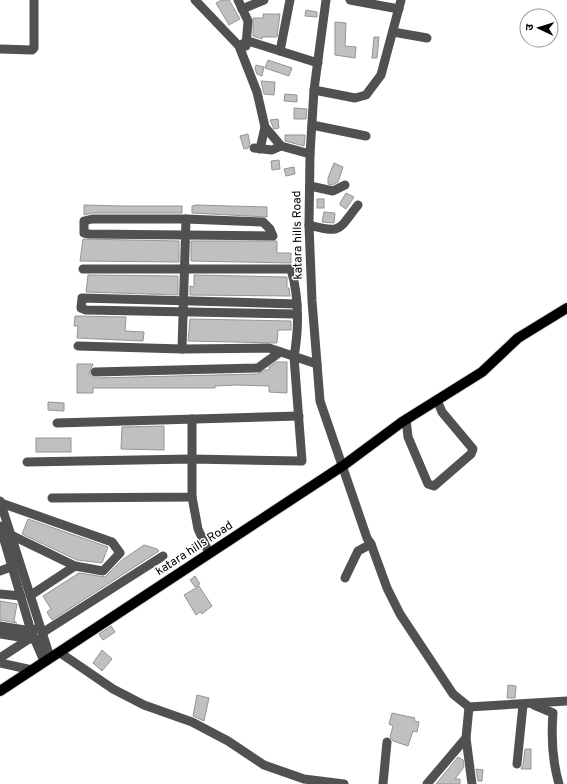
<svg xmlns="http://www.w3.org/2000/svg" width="567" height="784" font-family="Overpass,'Noto Sans Devanagari',sans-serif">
<rect width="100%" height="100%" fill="#fff"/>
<g fill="#c0c0c0" stroke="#959595">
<polygon points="222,0 229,0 240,19 229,25 216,3"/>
<polygon points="306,10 317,12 317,17 305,16"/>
<polygon points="263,14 280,14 277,37 262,37 262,39 253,36 253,18 263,18"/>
<polygon points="335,22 346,23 345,46 356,47 355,58 335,55"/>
<polygon points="374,37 379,37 377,58 372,58"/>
<polygon points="268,60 292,68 289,76 265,68"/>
<polygon points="256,65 264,67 262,76 257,74 255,69"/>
<polygon points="261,81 275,82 274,95 264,94"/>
<polygon points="285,94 297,95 297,102 284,101"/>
<polygon points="294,108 307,109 306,119 294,119"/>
<polygon points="278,119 279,128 274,129 270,120"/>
<polygon points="248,134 250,144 248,148 244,149 240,136"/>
<polygon points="285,135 305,135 304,146 285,141"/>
<polygon points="279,160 280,169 272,170 271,161"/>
<polygon points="334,163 343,167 338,182 332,185 328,184 328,178"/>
<polygon points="294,167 295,174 286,176 284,169"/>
<polygon points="346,193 354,197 346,209 340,205 340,203"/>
<rect x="317" y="199" width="7" height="9"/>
<polygon points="84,205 122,206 182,206 182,213 92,213 84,215"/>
<polygon points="196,205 267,207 267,217 192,213 192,206"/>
<polygon points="324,212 335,213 334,223 322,222"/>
<polygon points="83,239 179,241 179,262 80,261"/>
<polygon points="191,241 277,241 277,253 291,253 291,263 191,261"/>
<polygon points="88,275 178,276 178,295 86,292"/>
<polygon points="194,275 287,277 287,288 289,288 290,296 190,295 190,286 194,287"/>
<polygon points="75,316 126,317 125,331 144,332 143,341 77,338 78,326 74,326"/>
<polygon points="190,319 291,321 291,330 278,330 277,343 188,341"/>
<polygon points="276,362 287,362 287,393 269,392 269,386 237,385 215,386 215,388 93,388 93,393 77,393 77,364 93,364 89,373 92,377 95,378 258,374 265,370 269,370 269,367"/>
<polygon points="48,402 64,403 64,411 48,410"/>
<polygon points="164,426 164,450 121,449 122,427"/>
<rect x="36" y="438" width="35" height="14"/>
<polygon points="28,519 108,547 102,563 77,560 22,534"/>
<polygon points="144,545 157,549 159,551 52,620 47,612 51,609 43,596 79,573 105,577 122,560"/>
<polygon points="195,576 200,584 195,587 190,580"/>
<polygon points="199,586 212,606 202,614 200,612 196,615 184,595"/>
<polygon points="0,601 17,604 14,621 17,623 0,620"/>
<polygon points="111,626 115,632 103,640 99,634"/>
<polygon points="102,650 112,659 102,671 93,663"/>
<polygon points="508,685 516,686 515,698 507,698"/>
<polygon points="197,695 209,698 204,721 193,716"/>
<polygon points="392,713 415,718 414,721 419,722 417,732 413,731 408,746 393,741 390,737 393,726 389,724"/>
<polygon points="525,749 531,749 531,769 521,769 523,765"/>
<polygon points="458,757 463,760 464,767 455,779 460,779 460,784 436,784"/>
<polygon points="476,769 483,770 482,781 478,781"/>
</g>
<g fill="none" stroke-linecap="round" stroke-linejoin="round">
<g stroke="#dbdbdb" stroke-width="12">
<polyline id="major" points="0,691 344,465 402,422 482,372 518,338 567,308"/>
</g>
<g stroke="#515151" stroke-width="9">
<polyline points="195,0 239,46 257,92 265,127 281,146 310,154"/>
<polyline points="238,0 248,21 246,46"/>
<polyline points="326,0 314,90 310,154 309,225 312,301 320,401 367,538 371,544 387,588 400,614 453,694 469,707 567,701"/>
<polyline points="350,0 399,9"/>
<polyline points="242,9 264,0"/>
<polyline points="393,32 427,38"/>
<polyline points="239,46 248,41 318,63"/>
<polyline points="0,49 32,50 34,48 34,0"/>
<polyline points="280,51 290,0"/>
<polyline points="314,90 355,98 366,95 381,75 401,0"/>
<polyline points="312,125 366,136"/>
<polyline points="254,148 272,150 281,146"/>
<polyline points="260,149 265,127"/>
<polyline points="310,186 333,191 345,185"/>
<polygon points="92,219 186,219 263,222 270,229 273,236 89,234 84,233 84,221"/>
<path d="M309,225C342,234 338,230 358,205"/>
<polyline points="297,304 82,298 81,308 86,310 297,314"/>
<polyline points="78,346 182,349 269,348 317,364"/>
<polyline points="182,349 186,219"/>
<polyline points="95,372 258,368 280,352"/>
<polyline points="406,419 408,437 428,484 434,486 471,454 473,449 442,412 437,400"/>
<polyline points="57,423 299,416"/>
<path d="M27,462L191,459L302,461L294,357C299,328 299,297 291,269H83"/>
<polyline points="192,497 198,529 209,553"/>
<polyline points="52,498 192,497 192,419"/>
<polyline points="0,501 50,657"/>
<polyline points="1,503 112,542 120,553 103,571 75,566"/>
<polyline points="0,526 31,631 44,661"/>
<polyline points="9,534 75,566 31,595"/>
<polyline points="0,571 16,565"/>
<polyline points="345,578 358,551 371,544"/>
<polyline points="0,594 21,596"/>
<polyline points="0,626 31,631 36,629"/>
<polyline points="42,633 163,556"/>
<polyline points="0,634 38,640"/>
<polyline points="59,652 113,689 144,705 192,722 228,741 264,765 304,779 344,784"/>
<polyline points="0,658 29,639"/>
<polyline points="0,663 32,670"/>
<path d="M534,705L553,713C551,738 552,760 559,784"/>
<polyline points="466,738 472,784"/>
<polyline points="517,764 523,705"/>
<polyline points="383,784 387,742"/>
<polyline points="427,784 466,738 469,707"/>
</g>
<use href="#major" stroke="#000" stroke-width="10"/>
</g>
<g text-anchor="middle" stroke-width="3" stroke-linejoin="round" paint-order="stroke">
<g font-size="12" fill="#000" stroke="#fff">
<text transform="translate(297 235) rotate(-91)" y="4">katara hills Road</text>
<text transform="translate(194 548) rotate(-33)" y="4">katara hills Road</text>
</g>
</g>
<g transform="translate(539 28) rotate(274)"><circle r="19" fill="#ffffff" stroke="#999999"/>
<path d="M0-3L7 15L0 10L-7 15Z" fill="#000000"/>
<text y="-6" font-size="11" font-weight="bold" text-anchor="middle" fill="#000000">उ</text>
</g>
</svg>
